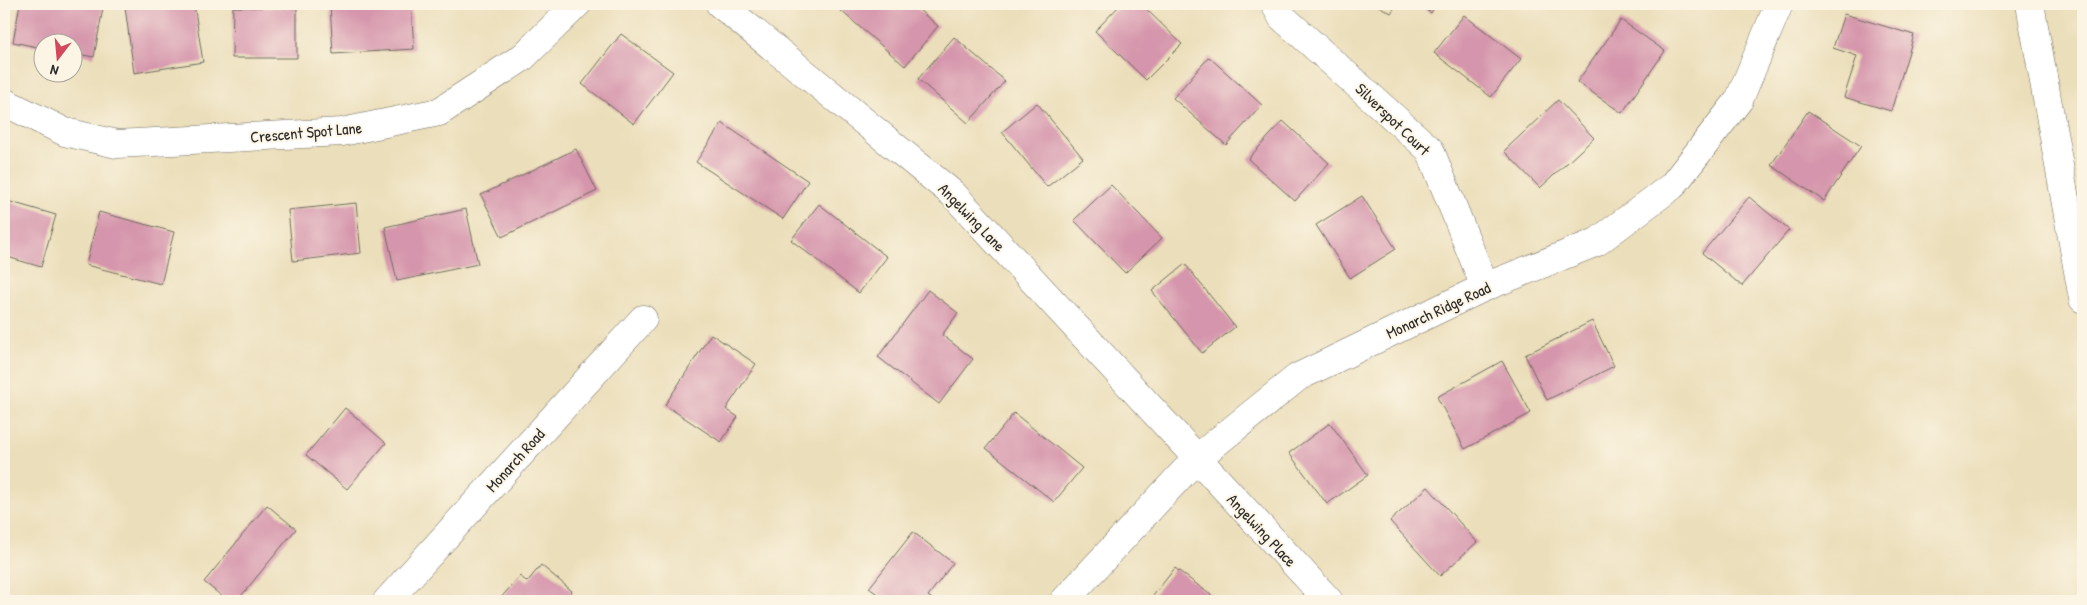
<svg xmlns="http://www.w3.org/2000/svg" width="2087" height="605" font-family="'Patrick Hand',sans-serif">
<rect width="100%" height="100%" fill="#fcf5e5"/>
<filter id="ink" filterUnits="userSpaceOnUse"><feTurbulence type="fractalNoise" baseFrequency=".02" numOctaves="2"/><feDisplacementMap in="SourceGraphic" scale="10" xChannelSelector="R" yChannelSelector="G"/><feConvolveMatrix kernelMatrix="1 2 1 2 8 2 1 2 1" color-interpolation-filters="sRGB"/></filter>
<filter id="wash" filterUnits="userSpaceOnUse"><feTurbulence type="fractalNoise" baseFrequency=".0096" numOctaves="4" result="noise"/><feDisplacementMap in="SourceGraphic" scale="20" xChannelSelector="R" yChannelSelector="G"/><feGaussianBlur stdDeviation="1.12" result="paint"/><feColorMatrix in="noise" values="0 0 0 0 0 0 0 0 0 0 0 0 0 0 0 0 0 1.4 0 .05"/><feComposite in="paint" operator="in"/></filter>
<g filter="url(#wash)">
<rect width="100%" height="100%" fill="#ebdeba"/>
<g id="blocks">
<g fill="#d595ac">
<polygon points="20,4 80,4 103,8 94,57 72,53 72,42 42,42 42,48 13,42"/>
<polygon points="148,4 194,4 203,62 134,73 125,7"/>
<polygon points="330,4 411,4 414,49 333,54"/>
<polygon points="845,4 912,4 938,26 905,66 840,10"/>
<polygon points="1121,4 1141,4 1182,44 1146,80 1095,31"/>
<polygon points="1375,4 1397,4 1391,13"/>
<polygon points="1416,4 1437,4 1431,13"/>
<polygon points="233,7 297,8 297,58 232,58"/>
<polygon points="1844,14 1914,35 1891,111 1844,97 1857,56 1833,48"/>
<polygon points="1464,15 1521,59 1491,97 1434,53"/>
<polygon points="1621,20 1665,51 1622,113 1577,82"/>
<polygon points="621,34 673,72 634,124 582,84"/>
<polygon points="954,37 1005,81 968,123 918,79"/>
<polygon points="1209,57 1262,105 1226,145 1173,98"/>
<polygon points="1558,100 1594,138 1540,188 1504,151"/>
<polygon points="1037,103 1083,158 1047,187 1002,132"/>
<polygon points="1808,111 1861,146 1824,201 1771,165"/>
<polygon points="1283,121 1329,163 1295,201 1248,159"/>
<polygon points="722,123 808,181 783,219 696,162"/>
<polygon points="576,149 597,191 502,237 481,195"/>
<polygon points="1111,185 1162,238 1125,273 1074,220"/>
<polygon points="1362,196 1396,249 1350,278 1316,225"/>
<polygon points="1749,197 1789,230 1742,286 1702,253"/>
<polygon points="4,200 56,215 41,267 4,256"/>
<polygon points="356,203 361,253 293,261 288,210"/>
<polygon points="819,204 887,257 859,293 791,240"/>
<polygon points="466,209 478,264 397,281 385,227"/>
<polygon points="99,212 174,232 161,284 86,265"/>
<polygon points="1185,264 1235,327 1202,353 1152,291"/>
<polygon points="928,290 958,313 942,335 973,359 939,404 878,357"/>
<polygon points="1592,321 1614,366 1547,400 1525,355"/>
<polygon points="711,334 756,364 726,409 738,417 721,442 665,405"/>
<polygon points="1502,361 1531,413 1465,449 1437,397"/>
<polygon points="345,408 386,443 347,489 306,455"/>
<polygon points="1014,413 1082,468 1054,502 986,448"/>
<polygon points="1330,423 1368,475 1327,504 1289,453"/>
<polygon points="1428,487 1477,542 1440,576 1390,521"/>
<polygon points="267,505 296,529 237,601 228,601 204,582"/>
<polygon points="913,532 953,563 928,596 935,601 887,601 869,588"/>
<polygon points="541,565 572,591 564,601 498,601 520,576 527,582"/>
<polygon points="1175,568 1219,601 1149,601"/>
</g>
</g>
</g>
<g filter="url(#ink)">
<use href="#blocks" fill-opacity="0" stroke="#6e6a5d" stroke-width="1"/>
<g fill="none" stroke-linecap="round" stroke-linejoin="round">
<g stroke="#6e6a5d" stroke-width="29">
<g id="minor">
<polyline points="720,4 953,194 1329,601"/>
<polyline points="1275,4 1282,17 1430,150 1485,287"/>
<polyline points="2030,4 2083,299"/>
<polyline points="4,102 65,132 117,144 342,132 439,112 523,57 577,4"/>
<polyline points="387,601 643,319"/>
<polyline points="1064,601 1196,459 1298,377 1485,287 1597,242 1672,186 1739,100 1779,4"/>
</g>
</g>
<use href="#minor" stroke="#fff" stroke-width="28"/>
</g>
</g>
<g text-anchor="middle" stroke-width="4" stroke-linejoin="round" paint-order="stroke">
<g font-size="16" fill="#2b2b2b" stroke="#fcf5e5">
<text transform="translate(1393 119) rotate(44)" y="6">Silverspot Court</text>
<text transform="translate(306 132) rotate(-5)" y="6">Crescent Spot Lane</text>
<text transform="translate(972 217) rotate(46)" y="6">Angelwing Lane</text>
<text transform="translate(1438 310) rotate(-25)" y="6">Monarch Ridge Road</text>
<text transform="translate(515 460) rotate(-48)" y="6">Monarch Road</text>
<text transform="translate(1262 530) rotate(47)" y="6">Angelwing Place</text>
</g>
</g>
<rect width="2087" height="605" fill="none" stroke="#fcf5e5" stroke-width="20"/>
<g transform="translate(58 58) rotate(196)"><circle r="24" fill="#fcf5e5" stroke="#a8a49b"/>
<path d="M0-4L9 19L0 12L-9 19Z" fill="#d1495b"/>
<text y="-8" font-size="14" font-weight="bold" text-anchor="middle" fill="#2b2b2b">N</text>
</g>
</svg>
